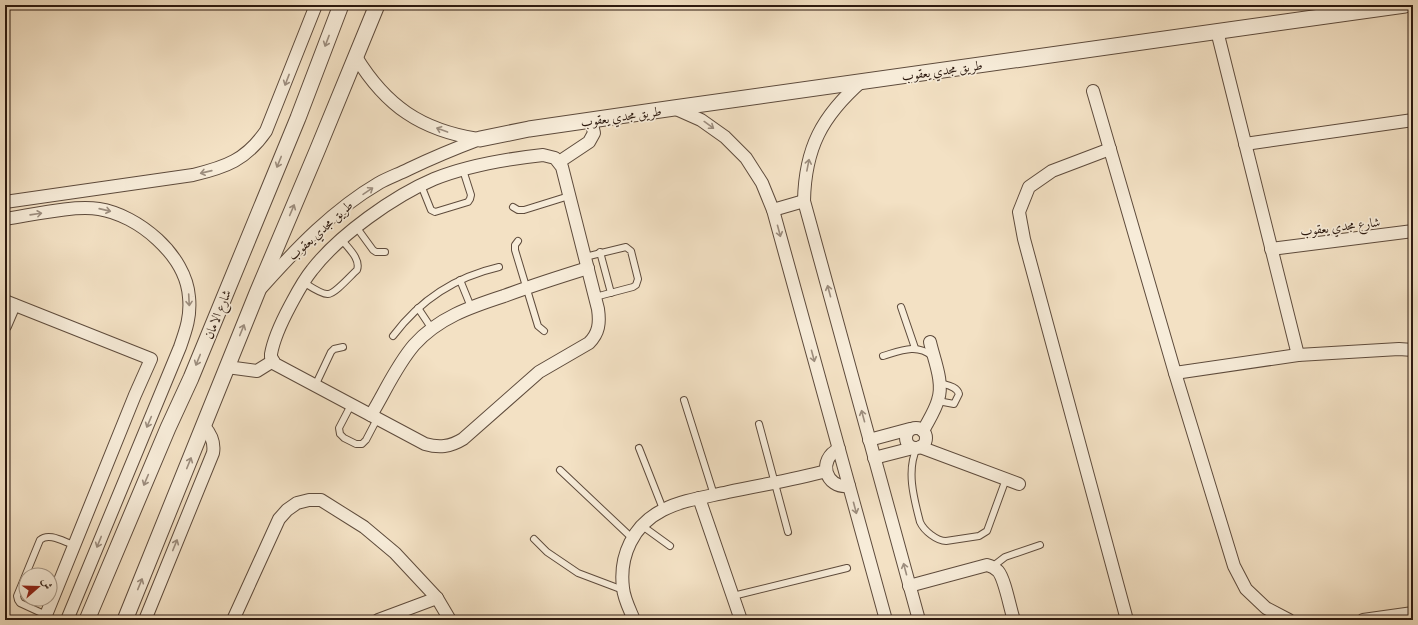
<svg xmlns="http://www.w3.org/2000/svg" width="1418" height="625" font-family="'Libre Bodoni',Amiri,serif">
<rect width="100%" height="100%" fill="#f3e1c4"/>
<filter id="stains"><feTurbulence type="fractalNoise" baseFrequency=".005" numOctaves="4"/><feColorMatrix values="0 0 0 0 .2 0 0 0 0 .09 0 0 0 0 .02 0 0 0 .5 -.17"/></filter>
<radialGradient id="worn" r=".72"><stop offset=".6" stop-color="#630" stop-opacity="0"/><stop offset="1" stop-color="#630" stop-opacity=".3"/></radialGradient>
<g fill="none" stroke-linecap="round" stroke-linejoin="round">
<g stroke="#5e4b3c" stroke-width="8">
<g id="service">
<polyline points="421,185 431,210 435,212 468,202 470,199 471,195 463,170"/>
<polyline points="513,207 518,210 524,210 569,196"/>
<polyline points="357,228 373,250 376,252 385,252"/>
<polyline points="518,241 515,245 515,250 538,326 544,331"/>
<polyline points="600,252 611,293"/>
<polyline points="585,257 626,247 631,251 638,279 636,285 633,287 595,297"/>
<polyline points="460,280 471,307"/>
<path d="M303,282C308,285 322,295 328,294C335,294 351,275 357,270C361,259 348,248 342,240"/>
<polyline points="901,307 915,348"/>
<polyline points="418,308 432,329"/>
<path d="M393,336C420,300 455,277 499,267"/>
<path d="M883,356C900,351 917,343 932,356"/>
<polyline points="315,386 331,352 334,349 343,347"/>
<polyline points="684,400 714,495"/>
<path d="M938,401L954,404L959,394C957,386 946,385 940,383"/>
<polyline points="351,405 339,428 340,434 344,438 356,444 362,444 366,440 377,419"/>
<polyline points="759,424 788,532"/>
<polyline points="639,448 663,509"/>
<path d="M917,448C906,470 914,499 920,522C924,531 937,541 946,541L979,536L987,531L1006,479"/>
<polyline points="560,470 632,538"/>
<polyline points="641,525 670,546"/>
<polyline points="534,539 547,552 578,573 623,590"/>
<polyline points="992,567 1005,557 1040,545"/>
<polyline points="733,596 847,568"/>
<path d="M46,615L20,603L18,600L17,596L40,540C49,532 64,542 74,545"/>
</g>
</g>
<g stroke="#5e4b3c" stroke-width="14">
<g id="minor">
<polyline points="1217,31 1298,355"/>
<path d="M356,57C386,106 421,130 478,139"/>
<path d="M862,81C822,116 805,148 804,201L919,620"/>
<polyline points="1093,91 1175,373 1234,566 1246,589 1266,608 1289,620"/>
<polyline points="674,108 701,120 725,137 746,158 762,183 773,210 886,620"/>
<polyline points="1245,144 1413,120"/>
<polyline points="1110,149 1052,171 1029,187 1019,212 1024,239 1127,620"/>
<path d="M543,155L555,158L562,167L598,309C600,323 599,333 589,343L539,372L463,439C450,447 439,448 425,444L275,364L271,357V354C274,337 282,321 290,306C297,293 303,281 312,270C339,235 394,196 434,179C469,165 506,159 543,155Z"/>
<polyline points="559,162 589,142 594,133 591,120"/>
<path d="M5,202L193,175C226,167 246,160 266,131L316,5"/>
<polyline points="773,210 804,201"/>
<path d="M5,219C32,215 73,205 99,209C138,215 186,255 189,297C191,316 186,330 180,347L67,620"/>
<polyline points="1271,249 1413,231"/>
<path d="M262,287C297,248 333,210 379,183C388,178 399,174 409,169C432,158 456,148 480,139"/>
<polyline points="5,301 151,359 135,395 44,620"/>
<polyline points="5,326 14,305"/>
<polyline points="227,367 257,371 273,361"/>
<polyline points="1175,373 1298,355 1399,349 1413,350"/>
<path d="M371,415C385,392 396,366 414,345C438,318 470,307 504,296C531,286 559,277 588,268"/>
<circle cx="916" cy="438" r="10"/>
<path d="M923,431C928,421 935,411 938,400C944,382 934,360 930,342"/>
<polyline points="869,440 910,429"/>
<polyline points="920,447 1019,484"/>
<path d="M839,449C817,459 825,489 849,486"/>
<polyline points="874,458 913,448"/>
<polyline points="699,498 741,620"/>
<path d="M909,586L987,565C991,566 995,568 998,571C1005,579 1010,609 1014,620"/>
<path d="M145,620L213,453C215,442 211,434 204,426"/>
<polyline points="233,620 279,519 287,510 297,503 309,500 321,500 364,527 395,553 437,598 450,620"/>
<polyline points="378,620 437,598"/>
<path d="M634,620C630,610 624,599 623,588C619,556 633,525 663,510C682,500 706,497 728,492C760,485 794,480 826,471"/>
<polyline points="1363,620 1413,613"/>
</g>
</g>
<g stroke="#5e4b3c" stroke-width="17">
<g id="tertiary">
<polyline points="480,139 529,129 674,108 1405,5"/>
<polyline points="87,620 168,428 191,378 298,118 341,5"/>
<polyline points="125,620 257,293 317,151 377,5"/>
</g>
</g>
<use href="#service" stroke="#f7ecd9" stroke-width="6"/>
<use href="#minor" stroke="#f7ecd9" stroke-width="12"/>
<use href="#tertiary" stroke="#f7ecd9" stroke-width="15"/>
</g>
<defs><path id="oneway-shaft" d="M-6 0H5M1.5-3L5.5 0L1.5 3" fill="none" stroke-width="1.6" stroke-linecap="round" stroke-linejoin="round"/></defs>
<g stroke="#9c8d7e">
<use href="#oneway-shaft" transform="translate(327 41) rotate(111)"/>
<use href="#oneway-shaft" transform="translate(287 80) rotate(111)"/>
<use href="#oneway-shaft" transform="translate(709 125) rotate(36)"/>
<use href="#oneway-shaft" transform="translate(442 130) rotate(-160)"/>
<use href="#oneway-shaft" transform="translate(279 162) rotate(112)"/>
<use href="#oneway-shaft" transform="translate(808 165) rotate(-79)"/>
<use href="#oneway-shaft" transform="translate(206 172) rotate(167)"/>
<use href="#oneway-shaft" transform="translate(368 191) rotate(-34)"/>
<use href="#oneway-shaft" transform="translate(105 210) rotate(13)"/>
<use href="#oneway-shaft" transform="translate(292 210) rotate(-67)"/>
<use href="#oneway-shaft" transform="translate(36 214) rotate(-8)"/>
<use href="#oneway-shaft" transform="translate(779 231) rotate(75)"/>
<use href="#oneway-shaft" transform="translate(829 291) rotate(-105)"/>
<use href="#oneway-shaft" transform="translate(189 300) rotate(87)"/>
<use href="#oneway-shaft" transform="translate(242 330) rotate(-68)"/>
<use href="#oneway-shaft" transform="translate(813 356) rotate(75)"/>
<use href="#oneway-shaft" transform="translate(198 360) rotate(112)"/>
<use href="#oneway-shaft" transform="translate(863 416) rotate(-105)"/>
<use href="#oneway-shaft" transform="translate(149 422) rotate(113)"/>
<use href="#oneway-shaft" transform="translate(189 463) rotate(-68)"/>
<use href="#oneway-shaft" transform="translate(146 480) rotate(113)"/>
<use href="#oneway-shaft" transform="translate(855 508) rotate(75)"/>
<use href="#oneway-shaft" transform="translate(99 542) rotate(112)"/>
<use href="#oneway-shaft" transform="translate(175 545) rotate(-68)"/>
<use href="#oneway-shaft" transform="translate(905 569) rotate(-105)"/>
<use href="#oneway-shaft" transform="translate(140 584) rotate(-68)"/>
</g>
<g text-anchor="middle" stroke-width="3.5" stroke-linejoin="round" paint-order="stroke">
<g font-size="13" fill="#2c190f" stroke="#f7ecd9">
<text transform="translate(942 70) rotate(-8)" y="5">طريق مجدي يعقوب</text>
<text transform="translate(621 116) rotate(-8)" y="5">طريق مجدي يعقوب</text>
<text transform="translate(1340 226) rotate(-7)" y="5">شارع مجدي يعقوب</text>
<text transform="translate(320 230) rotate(-42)" y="5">طريق مجدي يعقوب</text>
<text transform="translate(217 314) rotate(-68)" y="5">شارع الامان</text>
</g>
</g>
<rect width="1418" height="625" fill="none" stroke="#f3e1c4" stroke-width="20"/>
<rect x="6" y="6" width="1406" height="613" fill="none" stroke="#2c190f" stroke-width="2"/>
<rect x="10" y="10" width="1398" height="605" fill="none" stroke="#2c190f"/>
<g transform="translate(38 587) rotate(70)"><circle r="19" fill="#f7ecd9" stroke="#a69888"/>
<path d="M0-3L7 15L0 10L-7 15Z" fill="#8f2418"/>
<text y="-6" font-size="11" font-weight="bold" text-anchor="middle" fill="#2c190f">ش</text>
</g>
<rect width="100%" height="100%" filter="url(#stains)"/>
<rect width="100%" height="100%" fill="url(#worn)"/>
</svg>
